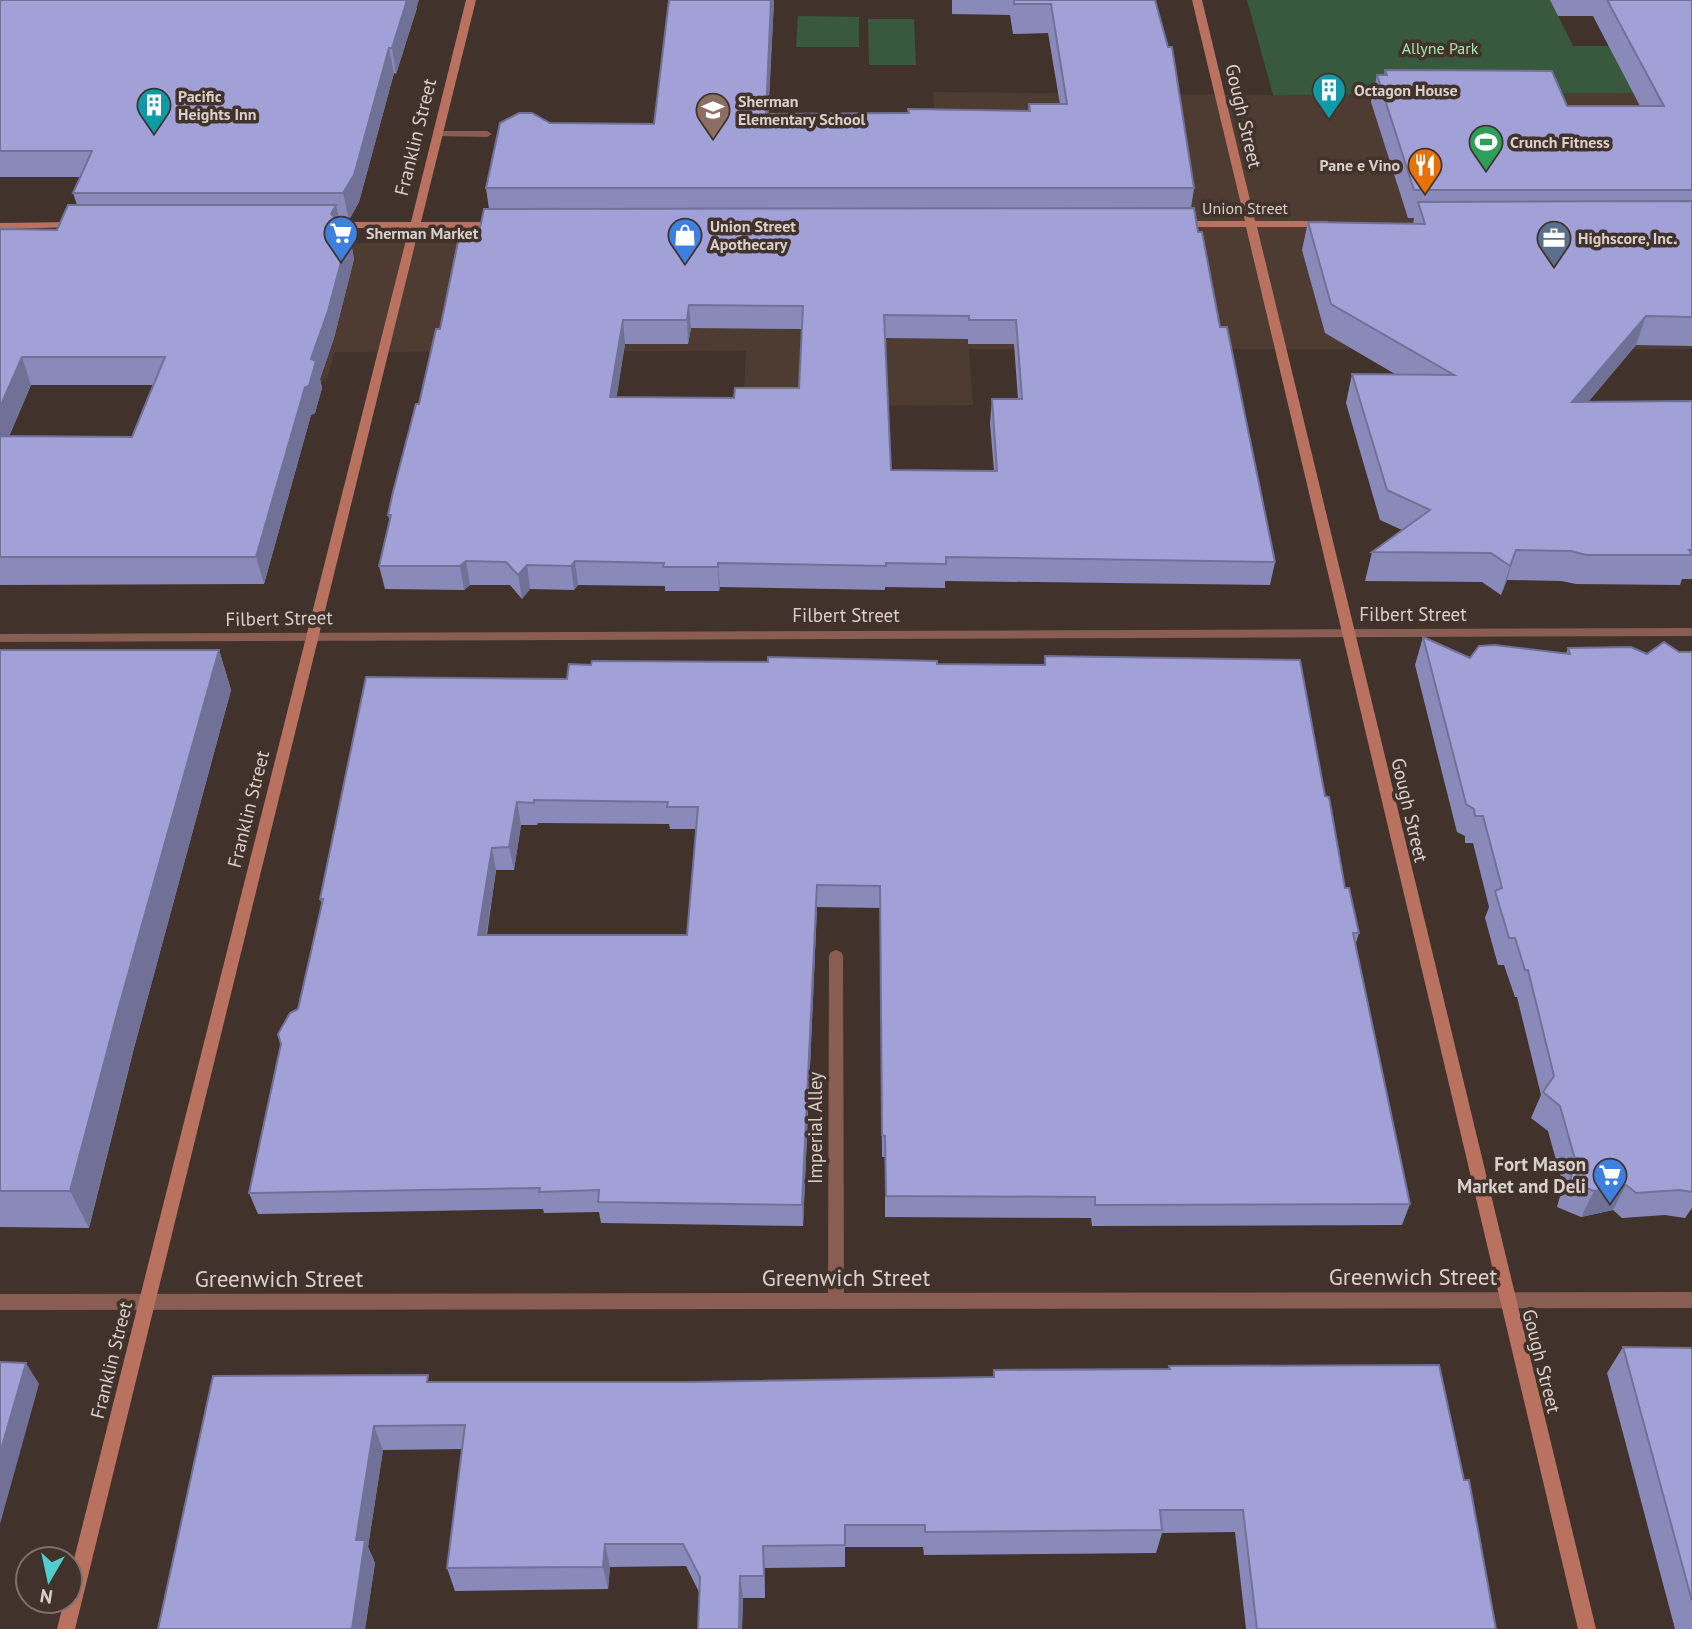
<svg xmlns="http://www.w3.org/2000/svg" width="1692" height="1629" font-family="'PT Sans',sans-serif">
<rect width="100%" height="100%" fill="#41322b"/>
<polygon fill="#4e3c32" points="1692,87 1692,349 969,349 973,405 743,407 746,351 335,352 326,381 28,383 0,243 943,243 933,92 1273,95 1633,93"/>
<g fill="#38593e">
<polygon points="1247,0 1550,0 1573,46 1609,46 1634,93 1273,95"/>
<polygon points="798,16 859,17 859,47 796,47"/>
<polygon points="868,19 914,19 916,65 869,65"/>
</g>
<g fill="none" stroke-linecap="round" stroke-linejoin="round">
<g fill="#8a5d52" fill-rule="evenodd">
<polygon points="438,131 487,131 492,134 487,137 435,136 433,134"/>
<polygon points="836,950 841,952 843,956 844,1301 842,1306 836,1309 830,1306 828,1301 829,956 831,952"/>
</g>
<g fill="#8a5d52" fill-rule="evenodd">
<polygon points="1692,628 1692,636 0,642 0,634"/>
<polygon points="1692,1292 1692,1308 0,1310 0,1294"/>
</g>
<g fill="#b97160" fill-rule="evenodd">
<polygon points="466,0 476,0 421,222 497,222 502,225 497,228 419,228 75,1629 57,1629 64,1601 70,1601 70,1575 409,228 325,228 320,225 325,222 411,222"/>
<polygon points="1192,0 1202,0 1255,221 1327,221 1332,224 1327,227 1257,227 1596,1629 1578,1629 1246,227 1179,227 1174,224 1179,221 1245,221"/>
<polygon points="77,222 82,225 81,227 0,229 0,223"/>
</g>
</g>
<g fill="#8a8aba" fill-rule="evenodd">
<path d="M0,0L417,8L396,74L394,73L359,202L349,220H339L340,223L349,232L354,259L334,338L320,379L322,388L315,413L311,415L264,584L0,585V229L57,230L77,205L73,193L80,177H0ZM31,385H153L132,437L9,436Z"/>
<path d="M774,0L768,114L1028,111L1029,104H1060L1048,33L1013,34L1010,15L952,14V0H1155L1194,188L1191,208L1198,232L1275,562L1270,585L945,581V588L885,587V590L720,587L719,591H665V586L578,585L574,590L530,589L522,599L510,585H470L464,590L385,589L379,566L390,522L388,515L440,329L489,209L486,188L550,123L654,124ZM691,328L802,329L799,388L734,398L616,397L625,344H688ZM885,338L968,339V344H1014L1018,399H992L990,423L994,471L891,470Z"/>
<polygon points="1550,0 1692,0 1692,346 1636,345 1588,402 1692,401 1692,579 1682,579 1680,585 1576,584 1561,581 1507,580 1501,595 1482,582 1365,581 1372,552 1402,530 1380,520 1346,403 1352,374 1395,374 1325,333 1302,250 1308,222 1413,224 1414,218 1408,218 1371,102 1377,75 1384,75 1385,70 1567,106 1640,106 1593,16 1558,16"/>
<polygon points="1423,637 1470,658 1566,654 1568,648 1647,654 1692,652 1692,1208 1685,1218 1665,1215 1622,1218 1613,1210 1581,1217 1557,1207 1563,1185 1548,1131 1531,1118 1541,1095 1517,997 1515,997 1504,965 1498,965 1485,918 1489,907 1473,843 1465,843 1465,836 1457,832 1415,665"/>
<polygon points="0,650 219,650 231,690 134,1048 89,1228 0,1227"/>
<path d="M1045,656L1325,796L1345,888L1359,933L1355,946L1410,1204L1402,1225L1092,1226L1091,1218L885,1217V1157H882L880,908L817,907L803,1226L601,1223L599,1212L544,1213L543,1209L258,1214L249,1193L298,1009L322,905L320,899L567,679L937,664L1044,665ZM538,823L669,824L670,829H696L687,935H487L496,870H514L521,825H537Z"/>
<polygon points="1623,1347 1692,1348 1692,1629 1675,1629 1607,1373"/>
<polygon points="1169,1366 1464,1480 1496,1629 1246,1629 1235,1532 1162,1533 1156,1553 924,1555 923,1547 845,1547 845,1567 765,1568 765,1598 743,1598 742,1629 698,1629 699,1592 686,1566 610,1567 608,1589 455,1591 447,1568 462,1449 383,1450 368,1547 375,1563 365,1629 158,1629 213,1376 431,1382 691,1382 993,1377 994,1370 1169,1369"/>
</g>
<g fill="#717197">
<polygon points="407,0 419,0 396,74 392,48"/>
<polygon points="771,0 774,0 767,145 766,114"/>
<polygon points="389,48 394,73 359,202 349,220 343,193"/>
<polygon points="336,205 342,232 331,214"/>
<polygon points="349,232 354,259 334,338 320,379 322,388 315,413 311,415 264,584 256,557 311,359"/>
<polygon points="689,305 691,328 688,344 687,320"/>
<polygon points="1646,316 1636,345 1563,432 1572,402"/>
<polygon points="623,320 625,344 613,421 610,397"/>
<polygon points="22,357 31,385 0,458 0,407"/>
<polygon points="1516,550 1507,580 1501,595 1510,566"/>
<polygon points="466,561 470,585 464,590 460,566"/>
<polygon points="575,561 578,585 574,590 571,566"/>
<polygon points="718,563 720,587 719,591 718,567"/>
<polygon points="527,565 530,589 522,599 518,575"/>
<polygon points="219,650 231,690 134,1048 89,1228 70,1191 118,1010"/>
<polygon points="517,802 521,825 514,870 509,847"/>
<polygon points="492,848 496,870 483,957 478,935"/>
<polygon points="817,885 817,907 803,1226 802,1205"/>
<polygon points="1626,1185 1613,1210 1581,1217 1594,1191"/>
<polygon points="26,1363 39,1384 0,1524 0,1453"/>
<polygon points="374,1426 383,1450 368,1547 375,1563 365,1629 352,1629 356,1540"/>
<polygon points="605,1544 610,1567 608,1589 603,1567"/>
<polygon points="763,1546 765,1568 765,1598 764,1576"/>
<polygon points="740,1576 743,1598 742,1629 739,1629"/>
</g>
<g fill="#a1a1d8" stroke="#717197" stroke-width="2" fill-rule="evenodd">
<polygon points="0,0 407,0 392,48 389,48 354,175 343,193 73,193 92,151 0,151"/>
<polygon points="669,0 771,0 766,114 909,113 908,109 1030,111 1029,104 1067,104 1051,4 1014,4 1014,0 1155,0 1168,47 1172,47 1194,188 486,188 500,123 519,113 532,113 550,123 654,124"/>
<polygon points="1607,0 1692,0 1692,190 1414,190 1377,75 1387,75 1385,70 1552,71 1567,106 1664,106"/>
<polygon points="1692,201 1692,317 1646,316 1572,402 1692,401 1692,550 1689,550 1692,555 1586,555 1571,551 1516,550 1510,566 1491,553 1372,552 1430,510 1387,490 1352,374 1454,375 1331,304 1308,222 1425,224 1418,202"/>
<polygon points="68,205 336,205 331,214 349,232 328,311 311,359 316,361 309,386 305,387 256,557 0,557 0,436 132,437 165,357 22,357 0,407 0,229 57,230"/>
<path d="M1194,208L1198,232H1202L1220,327H1227L1275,562L946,557V564L886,563V566L718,563V567H663L664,563L575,561L571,566L527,565L518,575L506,562L466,561L460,566H379L391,515H388L393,492L416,404H419L436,329H440L459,237H478L484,209ZM689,305L803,306L799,388H735L734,398L610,397L623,320H687ZM884,315L969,316V320H1016L1022,399H992L997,471L891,470Z"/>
<polygon points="1423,637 1470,658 1479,646 1495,645 1570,654 1568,648 1631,647 1647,654 1664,642 1679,652 1692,652 1692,1192 1680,1190 1636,1193 1626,1185 1594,1191 1570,1182 1575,1159 1560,1106 1543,1092 1554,1076 1528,970 1525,970 1515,938 1509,938 1495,891 1502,888 1483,816 1475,816 1474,809 1466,804"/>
<polygon points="0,650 219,650 118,1010 70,1191 0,1191"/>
<path d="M1045,656L1300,660L1325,796L1329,797L1345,888H1349L1359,933H1353L1410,1204L1095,1205V1197L886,1196L885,1136L882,1135L880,886L817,885L802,1205L598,1202L599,1190L539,1192L540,1188L249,1193L281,1044L278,1034L290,1013L298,1009L323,899H320L366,677L567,679L569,664L591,665L592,661L768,662V657L937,661V664L1045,665ZM534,800L668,802L667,807H698L687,935H478L492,848L509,847L517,802L534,803Z"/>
<polygon points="1623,1347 1692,1348 1692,1601"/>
<polygon points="0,1362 26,1363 0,1453"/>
<polygon points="1439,1365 1464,1480 1469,1480 1496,1629 1257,1629 1243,1510 1160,1510 1162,1530 925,1532 925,1525 845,1525 845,1545 763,1546 764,1576 740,1576 739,1629 698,1629 700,1577 683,1544 605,1544 603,1567 447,1568 465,1425 374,1426 356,1540 365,1540 352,1629 158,1629 213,1376 428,1375 427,1382 691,1382 994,1377 994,1370 1170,1369 1169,1366"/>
</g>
<defs>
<g id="building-pin" transform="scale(1.75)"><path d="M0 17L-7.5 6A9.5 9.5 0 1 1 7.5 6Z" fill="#0f9aa8" stroke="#41322b"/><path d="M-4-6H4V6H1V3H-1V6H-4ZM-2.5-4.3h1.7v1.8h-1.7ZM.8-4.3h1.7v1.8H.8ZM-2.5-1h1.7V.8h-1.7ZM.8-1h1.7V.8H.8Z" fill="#fff"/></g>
<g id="school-pin" transform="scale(1.75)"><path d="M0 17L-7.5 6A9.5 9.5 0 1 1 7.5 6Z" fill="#8d6e63" stroke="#41322b"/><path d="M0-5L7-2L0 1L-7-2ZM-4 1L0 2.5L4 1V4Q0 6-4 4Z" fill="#fff"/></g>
<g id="stadium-pin" transform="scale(1.75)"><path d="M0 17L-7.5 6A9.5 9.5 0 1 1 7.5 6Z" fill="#2e9e5b" stroke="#41322b"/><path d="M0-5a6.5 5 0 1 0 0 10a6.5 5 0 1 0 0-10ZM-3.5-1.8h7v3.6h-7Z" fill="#fff"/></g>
<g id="restaurant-pin" transform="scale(1.75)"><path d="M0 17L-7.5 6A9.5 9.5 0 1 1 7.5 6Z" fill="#e8710a" stroke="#41322b"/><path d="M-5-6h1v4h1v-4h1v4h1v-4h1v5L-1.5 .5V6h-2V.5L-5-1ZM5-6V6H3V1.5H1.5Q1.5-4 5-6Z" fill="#fff"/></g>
<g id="supermarket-pin" transform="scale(1.75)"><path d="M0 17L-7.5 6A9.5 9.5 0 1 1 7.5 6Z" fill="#3f7fe0" stroke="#41322b"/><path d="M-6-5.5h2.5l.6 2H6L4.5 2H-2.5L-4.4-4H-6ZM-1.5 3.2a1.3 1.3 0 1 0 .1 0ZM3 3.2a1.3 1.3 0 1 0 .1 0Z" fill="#fff"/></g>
<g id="shop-pin" transform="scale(1.75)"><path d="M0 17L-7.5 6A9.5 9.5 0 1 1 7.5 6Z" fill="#3f7fe0" stroke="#41322b"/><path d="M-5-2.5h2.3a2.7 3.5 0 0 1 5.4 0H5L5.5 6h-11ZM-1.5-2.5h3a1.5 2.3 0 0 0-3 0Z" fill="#fff"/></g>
<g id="office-pin" transform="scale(1.75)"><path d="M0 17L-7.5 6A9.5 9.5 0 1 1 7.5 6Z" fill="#5c6f8a" stroke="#41322b"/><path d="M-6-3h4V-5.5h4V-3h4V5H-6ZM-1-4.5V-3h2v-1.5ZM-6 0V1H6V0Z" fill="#fff"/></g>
</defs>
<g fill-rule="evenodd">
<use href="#building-pin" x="1329" y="90"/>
<use href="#building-pin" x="154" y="105"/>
<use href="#school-pin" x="713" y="110"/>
<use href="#stadium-pin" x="1486" y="142"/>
<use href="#restaurant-pin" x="1425" y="165"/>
<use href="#supermarket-pin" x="341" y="233"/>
<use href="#shop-pin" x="685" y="235"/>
<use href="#office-pin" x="1554" y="238"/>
<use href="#supermarket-pin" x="1610" y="1175"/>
</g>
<g text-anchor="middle" stroke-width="7" stroke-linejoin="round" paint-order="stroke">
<g font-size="16" fill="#a0e8ad" stroke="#41322b">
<text x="1440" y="54">Allyne Park</text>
</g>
<g font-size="16" font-weight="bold" fill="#d9d0cb" stroke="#41322b" text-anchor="start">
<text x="1354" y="96">Octagon House</text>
<text x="178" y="102">Pacific<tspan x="178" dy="18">Heights Inn</tspan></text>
<text x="738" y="107">Sherman<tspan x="738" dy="18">Elementary School</tspan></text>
<text x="1510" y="148">Crunch Fitness</text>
<text x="1400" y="171" text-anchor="end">Pane e Vino</text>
<text x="710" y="232">Union Street<tspan x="710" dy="18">Apothecary</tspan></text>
<text x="366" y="239">Sherman Market</text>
<text x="1578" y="244">Highscore, Inc.</text>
</g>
<g font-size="16" fill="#d9d0cb" stroke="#41322b">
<text x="1245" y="214">Union Street</text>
</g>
<g font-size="19" fill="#d9d0cb" stroke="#41322b">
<text transform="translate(1244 116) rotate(77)" y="7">Gough Street</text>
<text transform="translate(415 137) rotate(-76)" y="7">Franklin Street</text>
<text x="1413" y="621">Filbert Street</text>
<text x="846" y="622">Filbert Street</text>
<text transform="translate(279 618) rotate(-1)" y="7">Filbert Street</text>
<text transform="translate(248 809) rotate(-76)" y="7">Franklin Street</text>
<text transform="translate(1410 810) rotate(77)" y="7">Gough Street</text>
<text transform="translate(815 1128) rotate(-90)" y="7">Imperial Alley</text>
<text transform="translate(111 1360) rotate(-76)" y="7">Franklin Street</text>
<text transform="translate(1542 1361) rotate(76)" y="7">Gough Street</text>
</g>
<g font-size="19" font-weight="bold" fill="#d9d0cb" stroke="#41322b" text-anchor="end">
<text x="1586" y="1171">Fort Mason<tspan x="1586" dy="22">Market and Deli</tspan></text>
</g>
<g font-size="23" fill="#d9d0cb" stroke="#41322b">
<text x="1413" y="1285">Greenwich Street</text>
<text x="846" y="1286">Greenwich Street</text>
<text x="279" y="1287">Greenwich Street</text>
</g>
</g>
<g transform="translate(49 1580) rotate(189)"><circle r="33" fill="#41322b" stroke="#7e716b" stroke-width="2"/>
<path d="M0-5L12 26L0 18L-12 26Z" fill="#52cdce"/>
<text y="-10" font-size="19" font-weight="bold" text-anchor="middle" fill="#d9d0cb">N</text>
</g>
</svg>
